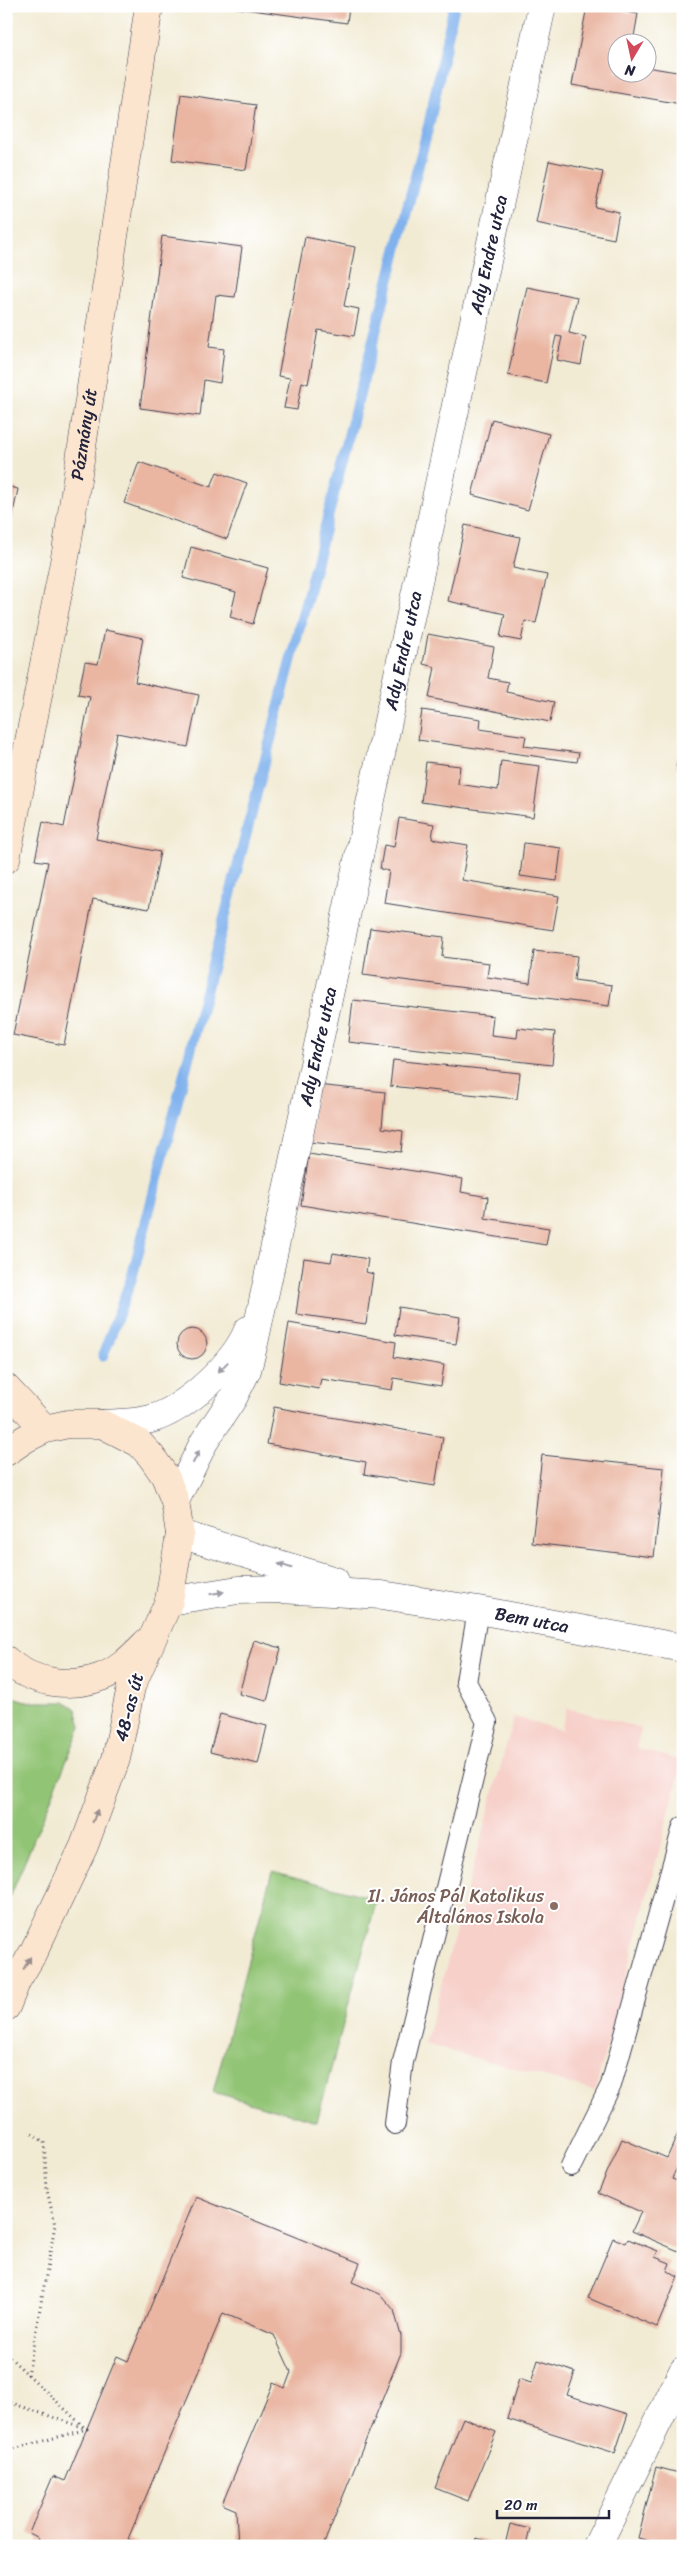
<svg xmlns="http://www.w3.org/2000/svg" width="689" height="2552" font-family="Sriracha,sans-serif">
<rect width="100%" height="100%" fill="#fff"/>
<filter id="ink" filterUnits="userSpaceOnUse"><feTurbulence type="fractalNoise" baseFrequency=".02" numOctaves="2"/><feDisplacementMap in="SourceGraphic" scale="10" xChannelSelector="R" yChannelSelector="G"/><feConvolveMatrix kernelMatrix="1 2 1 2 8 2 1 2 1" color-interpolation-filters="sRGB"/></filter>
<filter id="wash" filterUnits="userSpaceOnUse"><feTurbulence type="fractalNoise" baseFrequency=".0096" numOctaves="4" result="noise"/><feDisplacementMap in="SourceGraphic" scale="20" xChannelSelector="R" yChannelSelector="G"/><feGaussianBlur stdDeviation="1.12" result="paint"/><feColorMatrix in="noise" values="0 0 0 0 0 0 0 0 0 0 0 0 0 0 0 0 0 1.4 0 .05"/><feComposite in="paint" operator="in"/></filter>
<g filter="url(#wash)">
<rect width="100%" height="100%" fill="#f2ebd4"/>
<polygon fill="#f7d0ca" points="567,1708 641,1728 636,1748 683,1761 595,2091 425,2044 514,1717 561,1730"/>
<g fill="#92c475" stroke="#5a7358">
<polygon points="6,1695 29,1702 66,1702 76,1709 81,1726 6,1907"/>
<polygon points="272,1871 377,1899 317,2121 213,2092"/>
</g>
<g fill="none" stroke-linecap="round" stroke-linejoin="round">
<polyline stroke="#81b2ed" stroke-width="11" points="103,1356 132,1277 429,124 454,6"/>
</g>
<g id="blocks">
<g fill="#eab6a2">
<polygon points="222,6 349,6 347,23"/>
<polygon points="587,6 626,6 625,12 638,14 633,42 616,42 616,72 646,72 646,67 683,73 681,104 572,85"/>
<polygon points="181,94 256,105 246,170 172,160"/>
<polygon points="549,161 603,172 595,207 619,212 614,239 536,223"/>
<polygon points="162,236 242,247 235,297 216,295 209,347 224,349 220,383 204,380 200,416 140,408"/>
<polygon points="305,237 355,247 344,306 359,309 354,336 318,330 308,384 302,382 297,410 284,408 290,378 278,376"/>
<polygon points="527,287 577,297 569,333 586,337 581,365 557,360 562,337 556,336 546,383 508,375"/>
<polygon points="492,419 549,434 528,510 472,495"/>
<polygon points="139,462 211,487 217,472 247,483 227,539 124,503"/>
<polygon points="6,486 18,489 7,542 6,541"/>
<polygon points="465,525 520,537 513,568 547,575 536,623 525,621 521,641 500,637 505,614 448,601"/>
<polygon points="191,547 268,568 253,624 230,617 236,592 183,578"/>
<polygon points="105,630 143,638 135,682 199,695 188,747 117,733 96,839 160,852 149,909 93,899 64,1045 13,1035 48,862 35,860 43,822 64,827 90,697 78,695 85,662 98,664"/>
<polygon points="428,634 494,647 488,678 508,682 506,692 554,702 550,722 429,698 435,667 423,664"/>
<polygon points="422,710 481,719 480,729 526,736 524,746 579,753 577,762 418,740"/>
<polygon points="682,728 683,728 683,768 676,767"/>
<polygon points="501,761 540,766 533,817 421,802 426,762 460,766 458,784 498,790"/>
<polygon points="399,818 434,824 432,839 468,845 462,880 559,896 553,930 384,903 389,871 380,869 384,845 394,847"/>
<polygon points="524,843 561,848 557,881 520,876"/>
<polygon points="370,928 444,937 442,957 489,963 487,977 530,983 534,951 577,956 574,980 612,985 609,1006 363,975"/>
<polygon points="353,1000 493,1016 491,1035 517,1038 518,1028 555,1032 552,1065 348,1042"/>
<polygon points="393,1060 520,1073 517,1099 390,1086"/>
<polygon points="316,1085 385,1092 382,1128 403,1131 401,1152 310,1142"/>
<polygon points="309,1154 463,1179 461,1192 488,1197 485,1218 549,1228 546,1245 301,1205"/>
<polygon points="333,1253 368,1259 366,1272 373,1274 366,1324 296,1314 304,1258 331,1262"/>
<polygon points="399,1307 460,1317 456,1344 395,1335"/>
<polygon points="289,1323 396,1342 394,1357 444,1365 441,1386 394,1378 392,1390 321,1379 319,1389 279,1382"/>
<circle cx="192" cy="1344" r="15"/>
<polygon points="274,1407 443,1437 435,1486 364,1474 366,1462 267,1444"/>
<polygon points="542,1455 664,1468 654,1557 532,1543"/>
<polygon points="254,1640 281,1648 267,1701 239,1694"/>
<polygon points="220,1714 267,1726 258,1764 210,1752"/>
<polygon points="683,2122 683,2159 681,2158 672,2179 683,2183 683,2253 632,2231 641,2212 598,2193 622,2139 667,2158"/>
<polygon points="196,2197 360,2263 352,2282 380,2294 394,2310 401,2336 401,2353 323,2546 238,2546 236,2510 222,2504 273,2383 285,2388 291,2372 274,2335 223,2313 128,2539 144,2546 36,2546 39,2538 29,2533 53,2476 65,2481 117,2356 128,2361"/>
<polygon points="613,2238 626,2243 628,2239 658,2251 655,2257 670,2263 667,2271 678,2277 657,2327 588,2298"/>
<polygon points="538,2360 575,2372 567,2395 628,2414 615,2453 507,2419 519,2379 531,2383"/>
<polygon points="463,2418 496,2432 468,2501 435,2488"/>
<polygon points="656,2467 683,2474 683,2546 669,2546 638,2538"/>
<polygon points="510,2524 530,2529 526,2546 474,2546 476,2538 505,2545"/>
</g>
</g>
</g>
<g filter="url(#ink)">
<use href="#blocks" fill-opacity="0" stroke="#414052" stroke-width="1"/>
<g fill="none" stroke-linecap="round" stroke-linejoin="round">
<g stroke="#414052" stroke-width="22">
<g id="service">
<polyline points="395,2124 403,2062 487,1722 466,1682 478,1610"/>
<polyline points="571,2166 611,2085 683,1827"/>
</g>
</g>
<g stroke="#414052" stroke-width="29">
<g id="minor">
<path d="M102,1424C118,1423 136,1423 151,1419C186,1409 235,1363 248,1330"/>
<path id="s1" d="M175,1501L204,1442L233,1398L247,1370L254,1343L542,6"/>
<polyline points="180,1534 335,1581"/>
<path id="s2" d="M169,1601L238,1590L280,1589L382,1595L478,1610L683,1648"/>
<polyline points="597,2546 683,2371"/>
</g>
</g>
<g stroke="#414052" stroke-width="29">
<g id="secondary">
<path id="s3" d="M6,859L66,552L149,6"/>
<polyline points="6,1388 45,1429"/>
<polyline points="6,1452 25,1439 45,1429 68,1424 102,1424 139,1443 151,1456 165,1476 175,1501 180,1534 169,1601 131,1687 116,1759 84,1846 33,1953 17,1980 6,2007"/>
<path d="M6,1660C32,1683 69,1689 101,1677C119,1671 134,1655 147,1642"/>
</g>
</g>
<g stroke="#414052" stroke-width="3" stroke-dasharray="1 4" stroke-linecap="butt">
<polyline points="6,2354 84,2427"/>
<polyline points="28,2375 55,2225 47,2190 44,2142 32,2134"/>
<polyline points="6,2401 87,2429 6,2451"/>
</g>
<use href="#service" stroke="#fff" stroke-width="20"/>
<use href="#minor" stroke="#fff" stroke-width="28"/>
<use href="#secondary" stroke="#fce5cf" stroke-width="28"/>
</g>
<defs><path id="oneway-solid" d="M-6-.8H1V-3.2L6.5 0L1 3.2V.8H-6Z" transform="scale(1.25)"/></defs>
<g fill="#9c9ca7">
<use href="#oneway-solid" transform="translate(223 1367) rotate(134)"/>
<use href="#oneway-solid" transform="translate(196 1457) rotate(-64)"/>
<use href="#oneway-solid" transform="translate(285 1566) rotate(-163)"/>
<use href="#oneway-solid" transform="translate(217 1593) rotate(-9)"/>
</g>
<g fill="#9a8d8c">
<use href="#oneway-solid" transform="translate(95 1816) rotate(-69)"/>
<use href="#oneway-solid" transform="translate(27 1963) rotate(-60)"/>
</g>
</g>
<circle fill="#8d6e63" stroke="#fff" stroke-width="2" cx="554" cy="1906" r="5"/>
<g text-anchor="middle" stroke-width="4" stroke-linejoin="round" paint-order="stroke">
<g font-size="18" fill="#22223b" stroke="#fff">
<text dy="6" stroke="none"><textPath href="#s1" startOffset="1291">Ady Endre utca</textPath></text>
<text dy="6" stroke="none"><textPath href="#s3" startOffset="432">Pázmány út</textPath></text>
<text dy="6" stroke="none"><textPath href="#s1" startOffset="886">Ady Endre utca</textPath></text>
<text dy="6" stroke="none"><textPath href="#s1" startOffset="481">Ady Endre utca</textPath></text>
<text dy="6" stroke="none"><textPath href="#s2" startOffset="366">Bem utca</textPath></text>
<text transform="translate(129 1707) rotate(-76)" y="6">48-as út</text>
</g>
<g font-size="18" fill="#785e54" stroke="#fff" text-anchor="end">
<text x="544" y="1902">II. János Pál Katolikus<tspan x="544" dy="21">Általános Iskola</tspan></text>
</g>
</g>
<rect width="689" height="2552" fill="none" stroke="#fff" stroke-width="25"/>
<g transform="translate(632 58) rotate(189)"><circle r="24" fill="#ffffff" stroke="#a7a7b1"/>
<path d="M0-4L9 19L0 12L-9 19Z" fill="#d1495b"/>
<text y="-8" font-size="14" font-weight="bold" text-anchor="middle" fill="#22223b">N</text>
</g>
<path d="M497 2510v8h112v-8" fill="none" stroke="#22223b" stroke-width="2.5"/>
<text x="504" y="2510" font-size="15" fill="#22223b" stroke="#ffffff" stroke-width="4" paint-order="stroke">20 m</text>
</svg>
